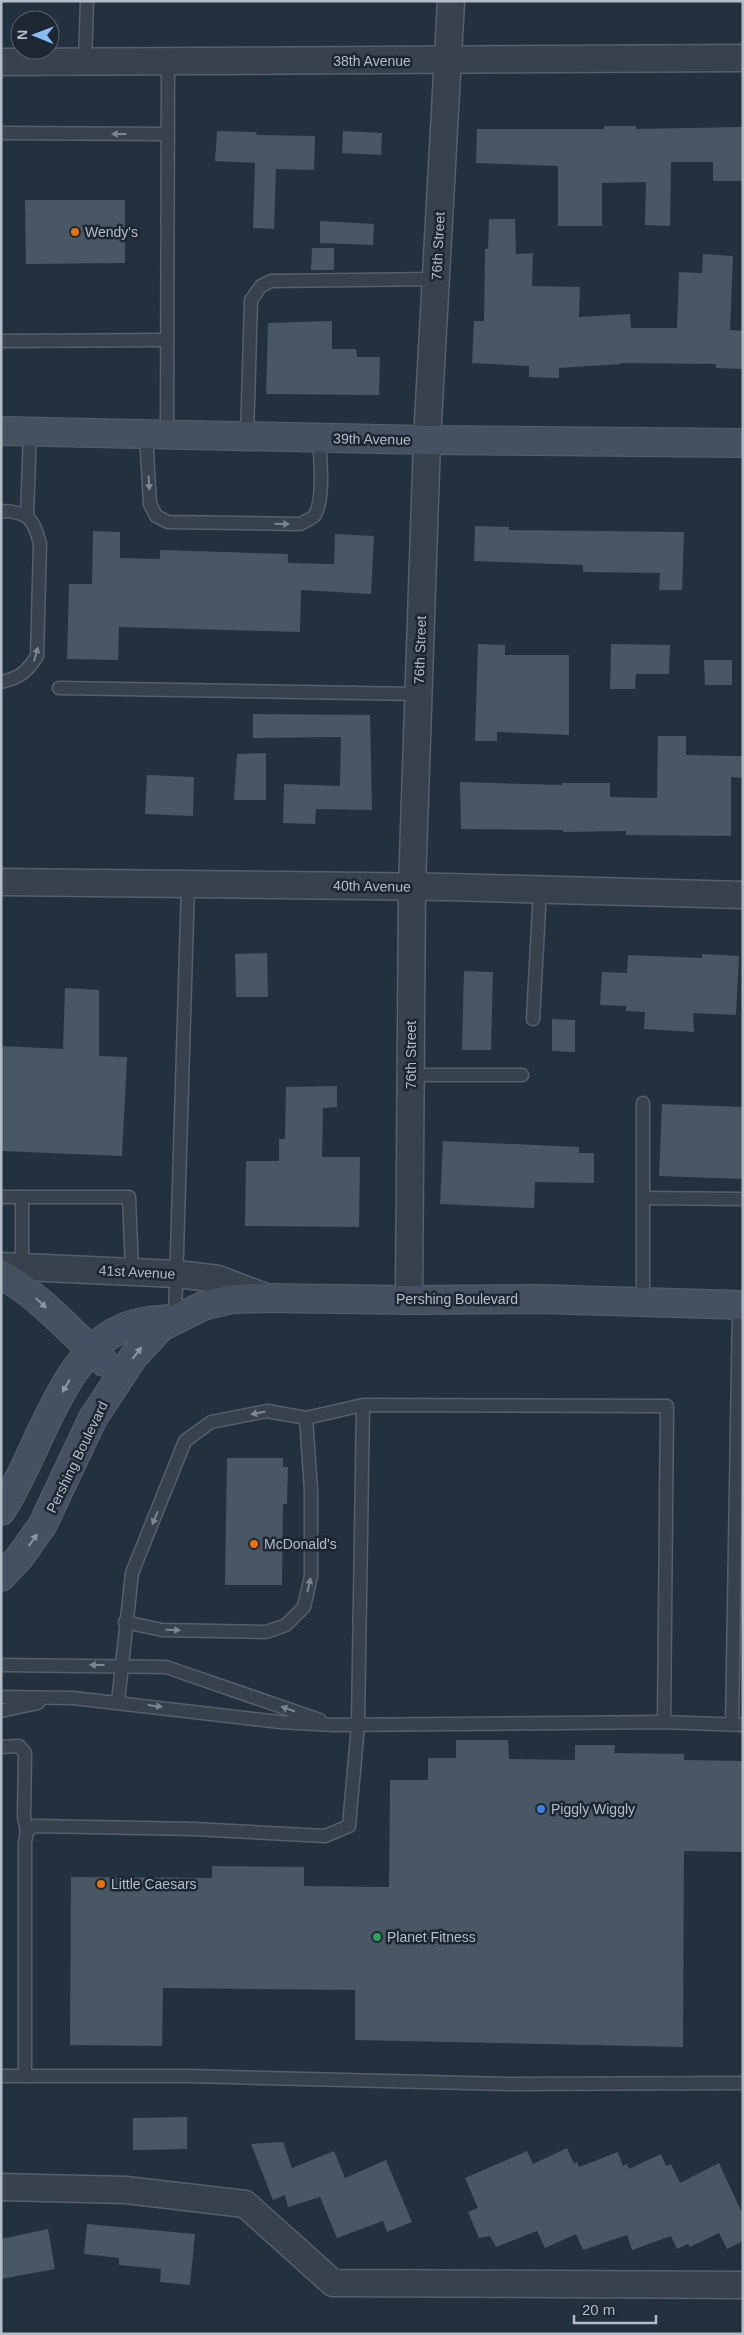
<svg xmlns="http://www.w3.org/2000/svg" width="744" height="2335" font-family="Helvetica,sans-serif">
<rect width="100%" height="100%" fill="#23303d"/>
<g fill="#495765">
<polygon points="604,126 636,126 636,129 743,127 743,181 713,181 713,162 671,162 670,226 645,225 646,182 602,183 602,226 558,226 558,166 476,163 477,129 604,129"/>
<polygon points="217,131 257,132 256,135 315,136 314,170 276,169 274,229 253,228 255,163 215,161"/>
<polygon points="343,131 382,133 381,155 342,153"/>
<polygon points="25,200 125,200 125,263 26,264"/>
<polygon points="489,219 515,219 516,254 533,253 532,286 580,287 579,317 630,314 631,328 677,328 679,272 702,273 703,254 733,256 730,330 743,331 743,369 716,368 716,364 621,363 621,364 559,368 559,378 529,377 529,366 472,363 474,321 484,321 485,249 488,249"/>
<polygon points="320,221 374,224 373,245 320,243"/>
<polygon points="312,248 334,248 334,270 311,270"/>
<polygon points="332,321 332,349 356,349 357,357 380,357 379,395 266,394 268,323"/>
<polygon points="475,526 509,527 509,530 684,532 682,590 659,590 660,573 583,572 583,565 474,561"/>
<polygon points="93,531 120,532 120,558 160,559 160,550 288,554 288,563 334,564 335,534 374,536 371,594 301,590 300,632 119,627 118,660 67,659 69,584 92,584"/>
<polygon points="478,644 505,645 505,655 569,655 569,735 497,732 497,741 475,741"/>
<polygon points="611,644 670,645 669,674 636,674 635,689 610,689"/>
<polygon points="704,660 732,660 732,685 705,685"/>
<polygon points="253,714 370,715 372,810 316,809 315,824 283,823 284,784 340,786 341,737 253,738"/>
<polygon points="658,736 686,736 686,755 743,756 743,778 731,777 731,836 626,835 626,831 563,832 563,830 461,829 460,782 562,785 562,783 610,783 610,797 657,798"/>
<polygon points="266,753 266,800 234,800 237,754"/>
<polygon points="147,775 194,777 193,816 145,814"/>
<polygon points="267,953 268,997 236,997 235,954"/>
<polygon points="702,954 739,956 736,1015 693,1013 694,1032 644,1029 645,1012 626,1011 626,1006 600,1005 602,972 627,973 628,955 702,958"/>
<polygon points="464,971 493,972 491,1050 462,1050"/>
<polygon points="65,988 99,990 99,1056 127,1057 122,1156 1,1151 1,1046 63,1049"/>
<polygon points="552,1019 575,1020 575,1052 552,1051"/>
<polygon points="337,1086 337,1107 323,1108 322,1157 360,1157 359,1227 245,1226 246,1161 279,1161 279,1139 285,1139 286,1087"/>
<polygon points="662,1104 743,1107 743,1179 659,1176"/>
<polygon points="443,1141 579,1147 579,1153 594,1153 594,1183 535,1182 534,1208 440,1204"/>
<polygon points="227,1458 283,1458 283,1467 288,1467 287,1504 283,1504 282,1585 225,1585"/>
<polygon points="456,1740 508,1740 509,1759 575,1760 575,1745 615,1745 614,1753 684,1754 684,1760 743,1761 743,1852 684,1851 683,2047 355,2040 355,1990 163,1988 162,2046 70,2045 71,1877 212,1878 212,1866 304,1867 304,1886 389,1887 390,1780 428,1780 428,1758 456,1758"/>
<polygon points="187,2117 187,2149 133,2150 133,2118"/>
<polygon points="283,2142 292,2168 334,2151 345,2178 386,2160 412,2222 387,2232 383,2221 337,2238 320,2197 288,2207 285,2195 273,2200 251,2144"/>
<polygon points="567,2148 574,2164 577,2162 579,2167 618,2152 623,2166 627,2164 629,2169 661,2154 666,2166 671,2164 680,2183 719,2163 743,2215 743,2241 727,2249 719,2233 690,2247 688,2244 677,2249 671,2236 632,2250 627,2235 583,2250 576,2234 545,2248 537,2231 496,2247 490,2236 479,2238 468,2212 478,2208 465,2178 527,2151 533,2164"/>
<polygon points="87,2224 195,2234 190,2285 160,2282 161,2269 119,2265 119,2258 84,2254"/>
<polygon points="48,2229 55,2269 1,2279 1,2239"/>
</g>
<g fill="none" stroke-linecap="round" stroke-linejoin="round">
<g stroke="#55606b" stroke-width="15">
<g id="lane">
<polyline points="85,62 87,1"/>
<polyline points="1,133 168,134"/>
<polyline points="1,341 167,340"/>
<path d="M146,434L150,504L156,516L168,522L300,524C304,522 311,519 314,516C325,502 320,456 319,438"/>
<polyline points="167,435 168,61"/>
<polyline points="247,437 251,300 261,286 271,281 436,279"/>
<path d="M1,511C28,511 34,519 40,544L37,656C27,672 19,678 1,682"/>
<polyline points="27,516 30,432"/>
<polyline points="59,688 419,694"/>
<polyline points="533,1019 540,890"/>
<polyline points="411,1075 522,1075"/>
<polyline points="643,1103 643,1302"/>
<polyline points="1,1197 129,1197 132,1270"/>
<polyline points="22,1197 22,1267"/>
<polyline points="643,1198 743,1199"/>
<polyline points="175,1319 188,884"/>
<polyline points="125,1622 162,1630 266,1632 286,1625 304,1607 311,1576 311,1490 306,1418"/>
<polyline points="1,1665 166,1667 320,1720"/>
<polyline points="1,1697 73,1698 280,1722 334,1725 664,1722 743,1725"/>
<polyline points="118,1702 132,1573 185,1441 211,1422 267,1411 306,1418 363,1405 667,1406 664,1722"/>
<polyline points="1,1711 38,1703"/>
<polyline points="732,1725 739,1305"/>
<polyline points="1,1747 19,1746 25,1753 24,1817 27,1831"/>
<polyline points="1,2076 189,2076 508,2084 743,2083"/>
<polyline points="25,2076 25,1842 27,1831 35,1826 194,1829 325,1836 349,1826 358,1725 363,1405"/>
</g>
</g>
<g stroke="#55606b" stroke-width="29">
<g id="street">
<polyline points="1,62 743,58"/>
<polyline points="1,882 448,887 743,895"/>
<polyline points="1,1266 177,1274 218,1279 268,1298"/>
<polyline points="409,1300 412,887 427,440 451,1"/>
<polyline points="1,2187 126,2190 245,2204 333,2283 743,2285"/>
</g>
</g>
<g stroke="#55606b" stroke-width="30">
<g id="secondary">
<polyline points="1,431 427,440 743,443"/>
<path d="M1,1275C41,1296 71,1333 104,1362"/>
<path d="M1,1511C37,1458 60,1356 121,1329C137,1321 156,1320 173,1319"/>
<polyline points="1,1577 19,1558 42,1526 93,1418 134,1356 161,1327 203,1306 233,1299 268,1298 409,1300 538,1299 743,1305"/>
</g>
</g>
<use href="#lane" stroke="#37424d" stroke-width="12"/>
<use href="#street" stroke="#37424d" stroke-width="26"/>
<use href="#secondary" stroke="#455160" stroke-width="28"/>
</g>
<defs><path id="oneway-solid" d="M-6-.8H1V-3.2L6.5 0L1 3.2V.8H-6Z" transform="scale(1.25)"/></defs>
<g fill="#7b8691">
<use href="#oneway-solid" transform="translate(119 134) rotate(-180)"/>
<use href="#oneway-solid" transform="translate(149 483) rotate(87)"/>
<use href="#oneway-solid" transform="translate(282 524) rotate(1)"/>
<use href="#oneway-solid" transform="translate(36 654) rotate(-74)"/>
<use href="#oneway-solid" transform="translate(258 1413) rotate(169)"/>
<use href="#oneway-solid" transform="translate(155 1518) rotate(112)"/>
<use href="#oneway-solid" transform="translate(309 1585) rotate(-77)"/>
<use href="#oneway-solid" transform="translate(173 1630) rotate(2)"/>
<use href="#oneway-solid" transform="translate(97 1665) rotate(-180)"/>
<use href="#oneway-solid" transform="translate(155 1706) rotate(7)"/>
<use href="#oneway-solid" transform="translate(288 1709) rotate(-161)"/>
</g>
<g fill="#8c97a4">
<use href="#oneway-solid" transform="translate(41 1303) rotate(43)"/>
<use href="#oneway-solid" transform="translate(137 1353) rotate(-52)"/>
<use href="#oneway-solid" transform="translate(66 1386) rotate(120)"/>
<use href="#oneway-solid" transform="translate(33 1540) rotate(-55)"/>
</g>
<g fill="#e8710a" stroke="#1c2732" stroke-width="2">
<circle cx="75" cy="232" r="5"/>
<circle cx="254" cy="1544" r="5"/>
<circle cx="101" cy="1884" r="5"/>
</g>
<circle fill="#3f7fe0" stroke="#1c2732" stroke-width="2" cx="541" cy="1809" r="5"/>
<circle fill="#2e9e5b" stroke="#1c2732" stroke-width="2" cx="377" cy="1937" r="5"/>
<g text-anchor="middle" stroke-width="5" stroke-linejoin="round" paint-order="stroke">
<g font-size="14" fill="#b3bdc8" stroke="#1c2732">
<text x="372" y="66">38th Avenue</text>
<text transform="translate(438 246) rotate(-87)" y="5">76th Street</text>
<text transform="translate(372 439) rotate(1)" y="5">39th Avenue</text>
<text transform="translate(420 650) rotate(-88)" y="5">76th Street</text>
<text transform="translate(372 886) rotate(1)" y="5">40th Avenue</text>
<text transform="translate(411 1055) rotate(-90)" y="5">76th Street</text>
<text transform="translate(137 1272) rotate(3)" y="5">41st Avenue</text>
<text x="457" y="1304">Pershing Boulevard</text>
<text transform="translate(77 1457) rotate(-64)" y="5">Pershing Boulevard</text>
</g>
<g font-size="14" fill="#b3bdc8" stroke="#1c2732" text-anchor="start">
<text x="85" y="237">Wendy's</text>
<text x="264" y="1549">McDonald's</text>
<text x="551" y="1814">Piggly Wiggly</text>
<text x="111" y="1889">Little Caesars</text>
<text x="387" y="1942">Planet Fitness</text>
</g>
</g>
<rect width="744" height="2335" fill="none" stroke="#b3bdc8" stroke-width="5"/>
<g transform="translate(35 35) rotate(271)"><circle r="24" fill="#1c2732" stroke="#58636e"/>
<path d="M0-4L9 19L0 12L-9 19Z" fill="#88bcf7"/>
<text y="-8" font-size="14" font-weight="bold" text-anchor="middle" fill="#b3bdc8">N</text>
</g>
<path d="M574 2315v8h82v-8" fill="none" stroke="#b3bdc8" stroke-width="2.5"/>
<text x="582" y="2315" font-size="15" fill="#b3bdc8" stroke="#1c2732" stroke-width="4" paint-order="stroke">20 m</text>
</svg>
